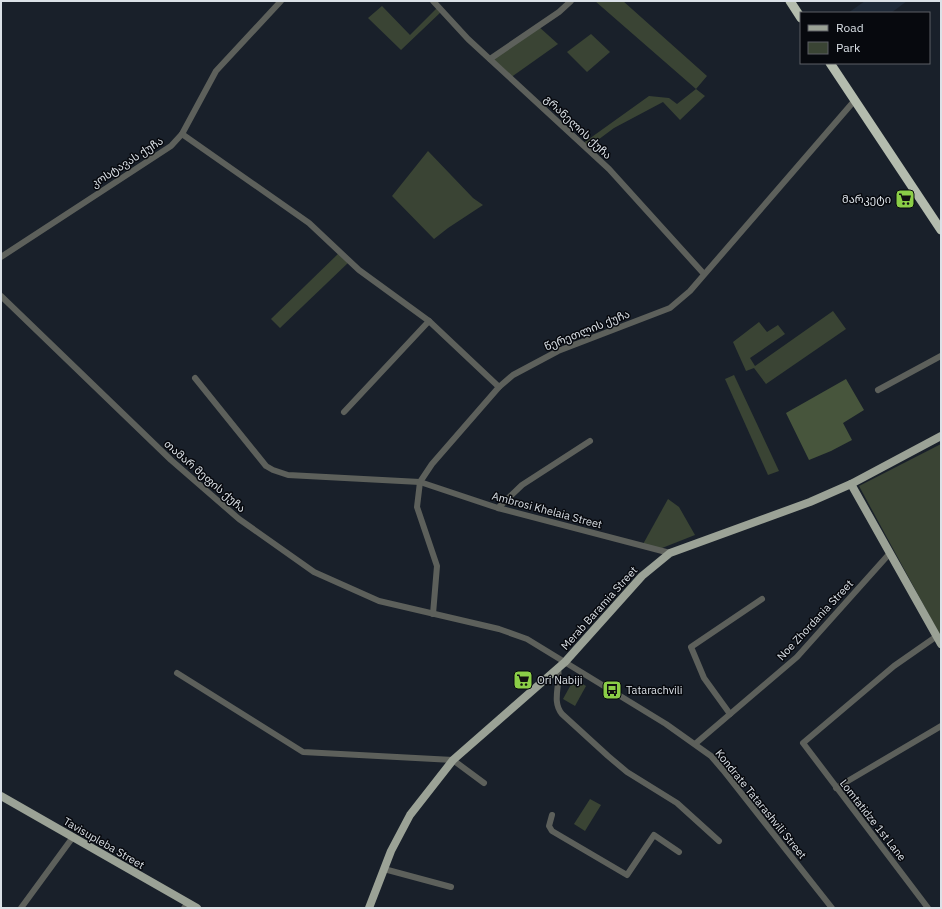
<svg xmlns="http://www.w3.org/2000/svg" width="942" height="909" font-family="'IBM Plex Sans','Noto Sans Georgian',sans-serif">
<rect width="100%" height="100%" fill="#19202a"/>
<polygon fill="#1f2a39" points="865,1 907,1 891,13 848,13"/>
<g fill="#3a4434">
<polygon points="595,1 623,1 707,76 696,89 705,96 680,120 663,102 614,128 587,148 582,144 649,96 669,98 677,104 696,89"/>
<polygon points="382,6 410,35 438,7 442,11 401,50 368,18"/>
<polygon points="538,26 558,44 510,78 490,59"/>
<polygon points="591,34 610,52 587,72 567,52"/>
<polygon points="428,151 473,198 483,205 448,228 434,239 392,196"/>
<polygon points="340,252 350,261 280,328 271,319"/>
<polygon points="833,311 846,329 766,384 754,368 746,371 733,342 759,322 767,332 778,325 785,334 750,358 755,366"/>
<polygon points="734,375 779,471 768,475 725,379"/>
<polygon points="941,444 941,637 859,486"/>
<polygon points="668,499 679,507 695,535 657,550 642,546"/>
<polygon points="574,679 586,686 575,706 563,699"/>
<polygon points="590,799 601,805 585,831 574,824"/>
</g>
<polygon fill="#47553c" points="846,379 864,410 843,423 852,440 831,451 809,460 786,413"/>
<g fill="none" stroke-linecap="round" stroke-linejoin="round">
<g stroke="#5d605b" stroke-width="6">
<polyline points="433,1 468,39 609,169 704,274"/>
<polyline points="490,59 559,12 571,1"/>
<polyline points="182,134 309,223 359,270 429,321 499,387"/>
<polyline points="1,257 171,146 182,134 216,71 281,1"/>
<polyline points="1,296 171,460 239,519 314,572 379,601 499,629 527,639 666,724 711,756 723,770 832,908"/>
<polyline points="195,378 266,466 273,470 288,475 420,482 498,508 670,553"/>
<polyline points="878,390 941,356"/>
<polyline points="344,412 429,321"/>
<polyline points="498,508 522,485 590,441"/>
<polyline points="433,614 437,566 417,507 420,482 432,464 499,387 513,375 558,351 670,308 690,291 855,100"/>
<path d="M558,668C561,684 551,701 562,714L608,756L627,772L677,803L719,841"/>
<polyline points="177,673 303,752 453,760 484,783"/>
<polyline points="730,714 704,678 691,647 762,599"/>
<polyline points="695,744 797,657 890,553"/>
<polyline points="836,788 941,726"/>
<polyline points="552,815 549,826 552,831 627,875 654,835 679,852"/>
<polyline points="384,869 451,887"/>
<polyline points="21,908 73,837"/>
<polyline points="184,908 188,903"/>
<polyline points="928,908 803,743 894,666 937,636"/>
</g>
<g stroke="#9ba296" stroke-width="8">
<polyline points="851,484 941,644"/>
<polyline points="1,796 197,908"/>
<polyline points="369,908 391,851 410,815 453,760 565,662 642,576 670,553 810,502 851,484 941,436"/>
</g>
<g stroke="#b4bcae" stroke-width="9">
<polyline points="790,1 801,18"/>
<polyline points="830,63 941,230"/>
</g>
</g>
<defs>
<g id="supermarket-square" transform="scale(1)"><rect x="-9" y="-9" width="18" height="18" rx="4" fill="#8bce47" stroke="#07090e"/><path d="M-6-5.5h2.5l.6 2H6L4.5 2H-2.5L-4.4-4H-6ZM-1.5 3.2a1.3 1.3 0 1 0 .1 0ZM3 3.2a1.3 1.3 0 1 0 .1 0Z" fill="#111"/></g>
<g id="bus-square" transform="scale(1)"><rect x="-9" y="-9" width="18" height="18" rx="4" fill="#8bce47" stroke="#07090e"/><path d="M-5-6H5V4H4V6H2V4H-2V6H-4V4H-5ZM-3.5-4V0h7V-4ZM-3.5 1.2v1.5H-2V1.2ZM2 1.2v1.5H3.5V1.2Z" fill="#111"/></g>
</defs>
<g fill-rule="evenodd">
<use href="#supermarket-square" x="905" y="199"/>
<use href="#supermarket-square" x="523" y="680"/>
<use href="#bus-square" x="612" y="690"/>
</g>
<g text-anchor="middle" stroke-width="3" stroke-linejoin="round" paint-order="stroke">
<g font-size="11" fill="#dbe1e7" stroke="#07090e">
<text transform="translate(578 127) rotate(43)" y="4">გრანელის ქუჩა</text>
<text transform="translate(127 162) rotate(-33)" y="4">კოსტავას ქუჩა</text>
<text transform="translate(587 330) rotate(-22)" y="4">წერეთლის ქუჩა</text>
<text transform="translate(205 476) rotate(41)" y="4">თამარ მეფის ქუჩა</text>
<text transform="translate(547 510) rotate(15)" y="4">Ambrosi Khelaia Street</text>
<text transform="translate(599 608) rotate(-48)" y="4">Merab Baramia Street</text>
<text transform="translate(815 620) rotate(-47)" y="4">Noe Zhordania Street</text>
<text transform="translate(761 804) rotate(51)" y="4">Kondrate Tatarashvili Street</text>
<text transform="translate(873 820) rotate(52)" y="4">Lomtatidze 1st Lane</text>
<text transform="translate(104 843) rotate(30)" y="4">Tavisupleba Street</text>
</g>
<g font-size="11" fill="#dbe1e7" stroke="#07090e" text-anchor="start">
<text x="891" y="203" text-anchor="end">მარკეტი</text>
<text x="537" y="684">Ori Nabiji</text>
<text x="626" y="694">Tatarachvili</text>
</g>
</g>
<rect width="942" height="909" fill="none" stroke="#dbe1e7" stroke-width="4"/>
<rect x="800" y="12" width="130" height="52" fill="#07090e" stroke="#5c5f65"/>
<rect x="808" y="25" width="20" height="6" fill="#9ba296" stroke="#5c5f65"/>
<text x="836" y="32" font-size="12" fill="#dbe1e7">Road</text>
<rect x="808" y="42" width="20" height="12" fill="#3a4434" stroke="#5c5f65"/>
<text x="836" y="52" font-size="12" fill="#dbe1e7">Park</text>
</svg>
